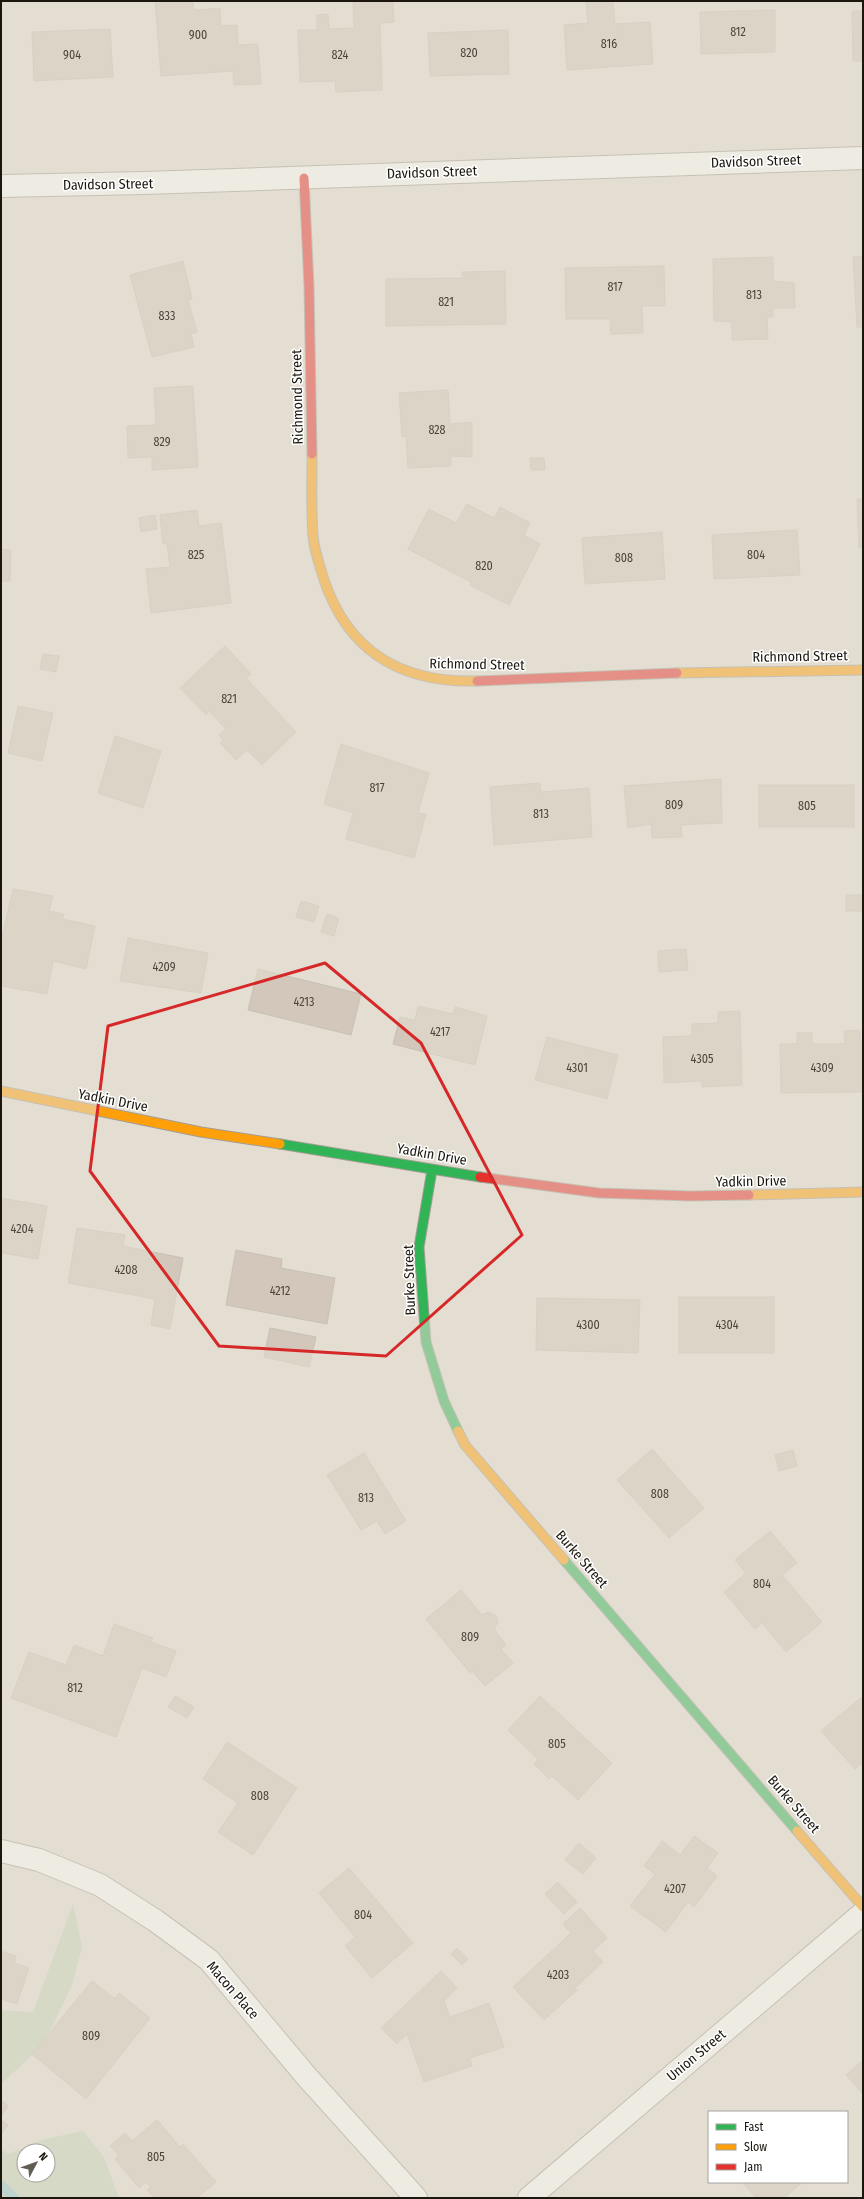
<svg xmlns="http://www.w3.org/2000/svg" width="864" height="2199" font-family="'Fira Sans Condensed',sans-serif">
<rect width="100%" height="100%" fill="#e4ded2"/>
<g fill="#c6d3b9" fill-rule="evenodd">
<polygon points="73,1904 82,1947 72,1985 51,2029 31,2056 1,2084 1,2010 33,2012"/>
<path d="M83,2131L104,2157L119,2198H1V2149L8,2154L45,2139ZM24,2151H48V2175H24Z"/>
</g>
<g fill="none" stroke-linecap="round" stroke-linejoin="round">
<polyline stroke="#92c8c9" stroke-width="10" points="1,2185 14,2198"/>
</g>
<g fill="#d2c7ba" stroke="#c6c0b7">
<polygon points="155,1 193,1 194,10 220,8 221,26 237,25 238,45 258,44 261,84 234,85 233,71 161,76"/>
<polygon points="353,1 393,1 394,22 380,23 382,90 336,92 335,81 300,82 298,30 317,30 317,15 328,14 329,29 354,28"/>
<polygon points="586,1 613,1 615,24 650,22 653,64 567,70 564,25 588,23"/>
<polygon points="775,10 775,52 701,54 700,12"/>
<polygon points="852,11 863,11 863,61 853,61"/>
<polygon points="110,29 113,77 34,81 32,32"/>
<polygon points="508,30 509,74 430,76 428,33"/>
<polygon points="863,256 863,327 857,327 853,257"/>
<polygon points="773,257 773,281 794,283 795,308 773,308 773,317 767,317 768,339 732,340 732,322 714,321 713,259"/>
<polygon points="183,261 192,299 188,300 197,332 191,334 194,347 152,357 130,275"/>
<polygon points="664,266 665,306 642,306 643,333 611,334 610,319 566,319 565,268"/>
<polygon points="505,271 506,324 386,326 386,279 463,278 462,272"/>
<polygon points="193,386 198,467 152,470 152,457 128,458 127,426 156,425 154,388"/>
<polygon points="448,390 450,424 472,422 472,457 451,456 451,466 408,468 406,436 402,437 399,393"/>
<polygon points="530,458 544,458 545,470 531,470"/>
<polygon points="857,499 863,499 863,548 859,548"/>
<polygon points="467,504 494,518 500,507 530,523 524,535 540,544 509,605 470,585 471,582 408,549 429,509 456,523"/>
<polygon points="197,510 199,526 221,523 231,603 151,613 146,569 170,567 167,544 163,544 160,515"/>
<polygon points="155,515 157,529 141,532 139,518"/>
<polygon points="797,530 800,575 714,579 712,535"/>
<polygon points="662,532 665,579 585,584 582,538"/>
<polygon points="1,549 11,550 10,581 1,581"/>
<polygon points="225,646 251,674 246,678 296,732 262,765 247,750 236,760 220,743 223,740 219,735 226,729 209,711 206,715 180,688"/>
<polygon points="43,654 59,656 56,672 40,669"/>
<polygon points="18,706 53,713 42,761 8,753"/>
<polygon points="115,736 161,751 143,808 98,793"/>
<polygon points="341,744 429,773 418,813 426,814 414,858 346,839 353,813 324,804"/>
<polygon points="721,779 722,823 681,825 682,837 652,838 651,824 628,828 624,786"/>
<polygon points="540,783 541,792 589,788 592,837 494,845 490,787"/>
<rect x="759" y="785" width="95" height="42"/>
<polygon points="13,889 53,896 49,911 64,914 62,919 95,926 86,969 53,961 47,994 1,986 1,942"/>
<rect x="846" y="895" width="17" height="16"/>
<polygon points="301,901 319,906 314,922 296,917"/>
<polygon points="327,914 339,918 334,936 321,932"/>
<polygon points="128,938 208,953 201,993 120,981"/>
<polygon points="686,949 688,970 659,972 658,951"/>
<polygon points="258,969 361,994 351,1035 248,1010"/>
<polygon points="418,1006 453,1014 455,1007 487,1016 475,1065 393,1044 400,1017 415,1020"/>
<polygon points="740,1011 742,1085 702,1087 702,1081 664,1083 663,1037 692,1036 692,1024 718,1023 718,1012"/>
<polygon points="860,1030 860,1041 863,1041 863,1092 781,1093 780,1044 797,1044 797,1033 812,1033 812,1044 845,1044 844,1031"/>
<polygon points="547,1037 618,1055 607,1099 535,1080"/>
<polygon points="1,1198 47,1206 38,1259 1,1253"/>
<polygon points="77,1228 125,1235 123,1246 183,1258 170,1329 151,1325 155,1299 68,1283"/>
<polygon points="236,1250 282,1259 281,1268 335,1278 327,1324 226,1305"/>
<rect x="679" y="1297" width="95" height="56"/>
<polygon points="537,1298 640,1300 638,1353 536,1350"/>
<polygon points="270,1328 316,1337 309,1367 264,1357"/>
<polygon points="652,1449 704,1508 669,1538 617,1480"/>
<polygon points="793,1450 797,1466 779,1471 775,1455"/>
<polygon points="364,1453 406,1521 385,1534 377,1521 361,1530 327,1475"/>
<polygon points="770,1531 797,1563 782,1575 822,1622 786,1652 762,1623 755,1629 724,1592 746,1573 735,1560"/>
<polygon points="461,1590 482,1615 489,1612 496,1616 498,1622 494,1629 506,1645 501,1649 513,1663 485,1686 472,1671 470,1673 426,1619"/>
<polygon points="114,1624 153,1638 151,1642 176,1651 166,1677 142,1668 116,1737 11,1698 29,1652 66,1665 74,1645 103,1656"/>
<polygon points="175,1696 194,1707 187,1718 168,1707"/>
<polygon points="540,1696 612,1763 578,1800 552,1776 549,1779 534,1764 538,1759 508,1730"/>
<polygon points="863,1696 863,1762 855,1769 821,1731"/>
<polygon points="227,1742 297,1788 253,1855 218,1832 238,1803 203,1779"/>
<polygon points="694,1836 718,1853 707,1868 717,1876 694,1907 688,1902 666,1932 630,1906 655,1874 644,1866 662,1841 680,1855"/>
<polygon points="579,1843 596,1858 583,1874 565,1860"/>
<polygon points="349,1868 413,1943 372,1978 345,1946 355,1937 319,1893"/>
<polygon points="558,1882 577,1902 564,1914 545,1894"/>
<polygon points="580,1908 607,1938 593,1951 603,1962 575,1988 577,1990 544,2020 513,1987 571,1933 563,1924"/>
<polygon points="457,1948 468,1959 462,1965 451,1954"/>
<polygon points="1,1951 16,1956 14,1963 29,1968 17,2004 1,1999"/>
<polygon points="441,1971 457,1988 444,2001 450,2017 489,2003 504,2047 470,2058 472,2066 424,2082 407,2034 397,2044 381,2028"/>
<polygon points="92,1981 115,1999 119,1993 150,2018 86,2099 32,2054"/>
<polygon points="863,2060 863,2094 846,2075"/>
<polygon points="1,2100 8,2106 1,2116"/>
<polygon points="1,2120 8,2125 1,2134"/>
<polygon points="157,2120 180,2147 183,2144 216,2182 197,2198 154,2198 147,2190 151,2187 146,2182 139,2188 115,2159 119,2156 110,2146 125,2133 132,2141"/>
<polygon points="742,2182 803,2182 784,2198 756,2198"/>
</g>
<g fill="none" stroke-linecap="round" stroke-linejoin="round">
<g stroke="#a29e94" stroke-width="24">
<g id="street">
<polyline points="1,186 145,183 863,158"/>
<polyline points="1,1851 39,1860 100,1885 156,1921 209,1960 307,2077 416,2198"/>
<polyline points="529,2198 863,1913"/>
</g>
</g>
<g stroke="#a29e94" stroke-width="11">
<g id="fast">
<polyline points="280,1144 480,1177"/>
<polyline points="432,1170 419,1247 426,1342 444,1401 458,1431"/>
<polyline points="564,1560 797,1831"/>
</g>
</g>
<g stroke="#a29e94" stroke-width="11">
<g id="slow">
<path d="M312,454C312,481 311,509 313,536C314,550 320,566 324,580C349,653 402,683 477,681"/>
<polyline points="677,673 863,670"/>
<polyline points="1,1091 201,1132 280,1144"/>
<polyline points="749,1195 863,1192"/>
<polyline points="458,1431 465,1445 564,1560"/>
<polyline points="797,1831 863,1907"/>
</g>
</g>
<g stroke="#a29e94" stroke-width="11">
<g id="jam">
<polyline points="304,178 309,287 312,454"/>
<polyline points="477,681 677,673"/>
<polyline points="480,1177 599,1193 690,1196 749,1195"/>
</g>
</g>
<use href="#street" stroke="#fbfaf8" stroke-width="22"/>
<use href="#fast" stroke="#30b455" stroke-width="9"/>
<use href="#slow" stroke="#ff9f0a" stroke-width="9"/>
<use href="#jam" stroke="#e5322d" stroke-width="9"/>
</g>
<path d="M0 0H864V2199H0ZM325,963L421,1043L522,1235L386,1356L219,1346L90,1171L108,1026Z" fill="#e4ded2" fill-opacity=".55" fill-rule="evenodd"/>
<path fill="none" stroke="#d62828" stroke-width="3" stroke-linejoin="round" d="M325,963L421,1043L522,1235L386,1356L219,1346L90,1171L108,1026Z"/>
<g text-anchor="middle" stroke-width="3" stroke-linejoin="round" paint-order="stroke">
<g font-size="12" fill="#4a443a">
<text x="738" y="36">812</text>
<text x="198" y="39">900</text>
<text x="609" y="48">816</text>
<text x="469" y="57">820</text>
<text x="72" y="59">904</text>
<text x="340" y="59">824</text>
<text x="615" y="291">817</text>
<text x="754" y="299">813</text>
<text x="446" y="306">821</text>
<text x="167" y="320">833</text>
<text x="437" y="434">828</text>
<text x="162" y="446">829</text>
<text x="196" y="559">825</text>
<text x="756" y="559">804</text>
<text x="624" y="562">808</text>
<text x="484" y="570">820</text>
<text x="229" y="703">821</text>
<text x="377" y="792">817</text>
<text x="674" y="809">809</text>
<text x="807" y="810">805</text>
<text x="541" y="818">813</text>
<text x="164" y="971">4209</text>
<text x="304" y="1006">4213</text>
<text x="440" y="1036">4217</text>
<text x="702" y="1063">4305</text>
<text x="577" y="1072">4301</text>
<text x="822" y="1072">4309</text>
<text x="22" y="1233">4204</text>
<text x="126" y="1274">4208</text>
<text x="280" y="1295">4212</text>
<text x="588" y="1329">4300</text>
<text x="727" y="1329">4304</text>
<text x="660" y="1498">808</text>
<text x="366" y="1502">813</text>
<text x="762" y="1588">804</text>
<text x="470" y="1641">809</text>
<text x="75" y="1692">812</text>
<text x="557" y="1748">805</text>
<text x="260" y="1800">808</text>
<text x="675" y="1893">4207</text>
<text x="363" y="1919">804</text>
<text x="558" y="1979">4203</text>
<text x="91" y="2040">809</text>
<text x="156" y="2161">805</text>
</g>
<g font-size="14" fill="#1b170f" stroke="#fff">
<text transform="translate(756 161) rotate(-2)" y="5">Davidson Street</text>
<text transform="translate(432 172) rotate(-2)" y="5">Davidson Street</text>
<text transform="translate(108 184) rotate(-1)" y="5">Davidson Street</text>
<text transform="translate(297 397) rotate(-91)" y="5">Richmond Street</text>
<text transform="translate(800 656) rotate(-1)" y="5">Richmond Street</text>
<text transform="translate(477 664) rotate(1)" y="5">Richmond Street</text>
<text transform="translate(113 1100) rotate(11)" y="5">Yadkin Drive</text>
<text transform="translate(432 1154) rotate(10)" y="5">Yadkin Drive</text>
<text transform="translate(751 1181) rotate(-1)" y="5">Yadkin Drive</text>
<text transform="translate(409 1280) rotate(-92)" y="5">Burke Street</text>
<text transform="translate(582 1559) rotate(49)" y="5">Burke Street</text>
<text transform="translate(794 1804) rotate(49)" y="5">Burke Street</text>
<text transform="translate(233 1990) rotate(49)" y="5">Macon Place</text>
<text transform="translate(696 2055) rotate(-40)" y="5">Union Street</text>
</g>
</g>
<rect width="864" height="2199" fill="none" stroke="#1b170f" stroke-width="4"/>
<rect x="708" y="2111" width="140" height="72" fill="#ffffff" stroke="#a4a29f"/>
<rect x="716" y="2124" width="20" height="6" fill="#30b455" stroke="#a4a29f"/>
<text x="744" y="2131" font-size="12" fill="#1b170f">Fast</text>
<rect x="716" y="2144" width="20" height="6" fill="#ff9f0a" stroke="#a4a29f"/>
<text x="744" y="2151" font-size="12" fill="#1b170f">Slow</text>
<rect x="716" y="2164" width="20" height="6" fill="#e5322d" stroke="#a4a29f"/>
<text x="744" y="2171" font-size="12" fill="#1b170f">Jam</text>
<g transform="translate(36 2163) rotate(49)"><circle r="19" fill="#ffffff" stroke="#a4a29f"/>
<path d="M0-3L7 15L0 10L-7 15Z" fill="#615d53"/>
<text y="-6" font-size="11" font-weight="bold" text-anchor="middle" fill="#1b170f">N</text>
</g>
</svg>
